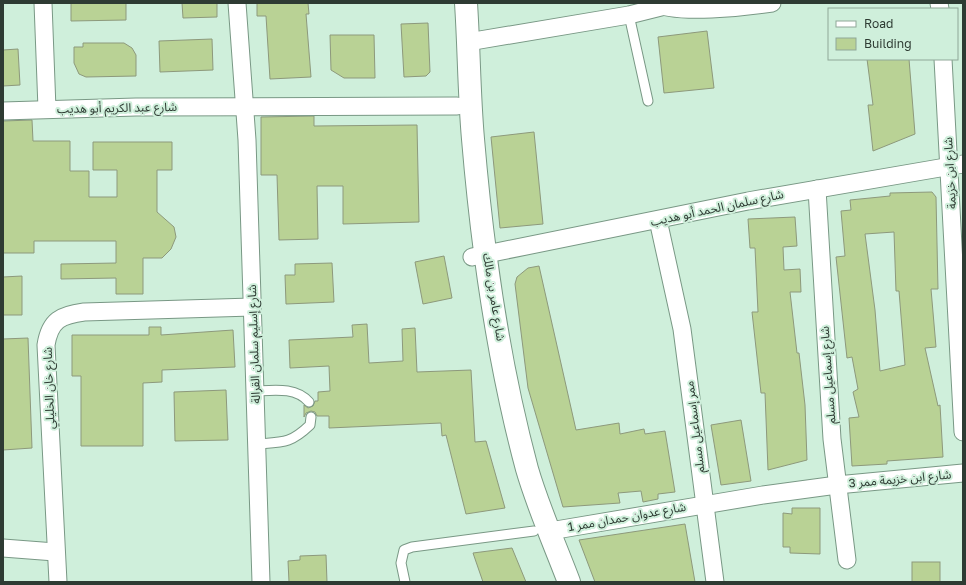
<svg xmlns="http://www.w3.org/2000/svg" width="966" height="585" font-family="'Golos Text','Noto Sans Arabic',sans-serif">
<rect width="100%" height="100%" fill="#cfefdb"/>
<g fill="#b9d295" stroke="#8d997c" fill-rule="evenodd">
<polygon points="71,3 126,3 126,20 71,21"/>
<polygon points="182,3 217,3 217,17 183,18"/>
<polygon points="257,3 308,3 309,14 306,14 311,77 270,79 266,16 257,16"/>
<polygon points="428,23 430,72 426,76 404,77 401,24"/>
<polygon points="707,31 714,88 664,93 658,37"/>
<polygon points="330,35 374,35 375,78 344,78 331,70"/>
<polygon points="212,39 213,70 160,72 159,41"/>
<polygon points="83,43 124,43 132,48 136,55 136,76 86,77 79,74 74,63 74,47 83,47"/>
<polygon points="18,49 20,85 3,86 3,50"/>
<polygon points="867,59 909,59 915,134 873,151 868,105 873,105"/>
<polygon points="314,116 314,126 417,125 419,222 343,224 343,186 317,186 318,239 279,240 277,175 261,175 261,117"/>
<polygon points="32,120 33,141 70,141 70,171 89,171 89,197 117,197 117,170 93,170 93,142 172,142 172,170 157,170 157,212 174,227 176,237 171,249 162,258 143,258 143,294 116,294 116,278 61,279 61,264 116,263 116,241 34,241 34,253 3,253 3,121"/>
<polygon points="534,132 543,224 500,228 491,137"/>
<path d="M932,192L936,197L938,289H931L936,347L925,348L938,406L940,405L943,457L887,461V464L852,466L849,418L859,417L853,392L858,389L852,357L847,358L836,257L845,256L841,211L851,210L850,200L890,196V193ZM894,232L896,291H899L905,365L880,371L875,310L865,234Z"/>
<polygon points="795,217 797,246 783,247 784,270 800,269 801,292 790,292 797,353 799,353 805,405 807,460 768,470 765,393 761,393 752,312 758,312 755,248 750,248 748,219"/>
<polygon points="444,256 452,298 423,304 415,262"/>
<polygon points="332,263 334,302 286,304 285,275 295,275 295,264"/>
<polygon points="539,266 576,430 619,423 620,434 644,429 645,434 665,431 675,492 658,494 658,499 643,502 641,491 618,493 620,503 563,507 528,388 515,284 517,277 528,268"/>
<polygon points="22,276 22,315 3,315 3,277"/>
<polygon points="367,324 369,363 403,361 402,329 415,328 417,372 471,370 475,442 486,441 505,508 466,514 446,435 442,436 441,423 329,428 329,416 317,416 315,412 311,411 306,413 304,417 304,405 308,408 313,406 315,401 318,401 318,392 330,391 329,366 290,368 289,340 353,337 352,325"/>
<polygon points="149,327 161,327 161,335 233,330 235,367 162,370 162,382 143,383 143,446 81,446 81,376 72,376 72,335 149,335"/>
<polygon points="28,338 32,448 3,450 3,339"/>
<polygon points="226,390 228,440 175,441 174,392"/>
<polygon points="741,420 751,481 721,485 711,425"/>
<polygon points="792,508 820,508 820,554 790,553 790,547 783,547 783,513 792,514"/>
<polygon points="685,524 695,582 595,582 579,540"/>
<polygon points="512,548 526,582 483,582 473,553"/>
<polygon points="326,555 327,582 289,582 288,561 300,560 300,556"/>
<rect x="912" y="562" width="28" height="20"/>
</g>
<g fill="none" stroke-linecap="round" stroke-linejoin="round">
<g stroke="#799885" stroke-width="11">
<g id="lane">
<polyline points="629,15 648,101"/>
<path d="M256,391C275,390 296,387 309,402"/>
<path d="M256,444C283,442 290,444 310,425L311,417"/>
<polyline points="405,582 401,563 404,550 412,547 534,531"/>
</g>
</g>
<g stroke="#799885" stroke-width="19">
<g id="street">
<polyline points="43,3 47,109"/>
<polyline points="237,3 247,140 261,582"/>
<path d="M654,3C676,15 746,7 772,3"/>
<polyline points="939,3 940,9"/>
<polyline points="468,42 629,15 661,7"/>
<polyline points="943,59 963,432"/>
<polyline points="3,111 136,107 457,106"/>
<polyline points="817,189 832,439 847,560"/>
<polyline points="658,220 682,329 715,582"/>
<polyline points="472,257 748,201 963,164"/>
<polyline points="550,531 763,495 837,485 963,473"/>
<polyline points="3,548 55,552"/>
<path d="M58,582L46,345C50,320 61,315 84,312L252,307"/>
</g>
</g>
<g stroke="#799885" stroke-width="24">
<path id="secondary" d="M466,3C469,48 469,94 473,139C482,246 499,365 527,469C538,507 555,545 569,582"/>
</g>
<use href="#lane" stroke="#fff" stroke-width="9"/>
<use href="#street" stroke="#fff" stroke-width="17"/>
<use href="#secondary" stroke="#fff" stroke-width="22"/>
</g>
<g text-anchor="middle" stroke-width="4" stroke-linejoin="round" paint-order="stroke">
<g font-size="12" fill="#2e3b33" stroke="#cfefdb">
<text transform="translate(117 108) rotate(-1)" y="4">شارع عبد الكريم أبو هديب</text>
<text transform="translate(950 173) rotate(-93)" y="4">شارع ابن خزيمة</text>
<text transform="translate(717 208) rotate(-12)" y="4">شارع سلمان الحمد أبو هديب</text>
<text transform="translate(494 297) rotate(81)" y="4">شارع عامر بن مالك</text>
<text transform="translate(254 344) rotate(-92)" y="4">شارع إسليم سلمان القرالة</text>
<text transform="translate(828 375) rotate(-94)" y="4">شارع إسماعيل مسلم</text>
<text transform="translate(49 388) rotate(-92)" y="4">شارع خان الخليلي</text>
<text transform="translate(695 427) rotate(-97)" y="4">ممر إسماعيل مسلم</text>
<text transform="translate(900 479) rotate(-5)" y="4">شارع ابن خزيمة ممر 3</text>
<text transform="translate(627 517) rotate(-10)" y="4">شارع عدوان حمدان ممر 1</text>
</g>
</g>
<rect width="966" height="585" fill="none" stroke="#2e3b33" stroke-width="8"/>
<rect x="828" y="8" width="130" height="52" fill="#cfefdb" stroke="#8fa798"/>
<rect x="836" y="21" width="20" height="6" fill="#ffffff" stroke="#8fa798"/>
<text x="864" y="28" font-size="12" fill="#2e3b33">Road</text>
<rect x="836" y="38" width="20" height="12" fill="#b9d295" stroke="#8fa798"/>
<text x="864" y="48" font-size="12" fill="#2e3b33">Building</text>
</svg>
